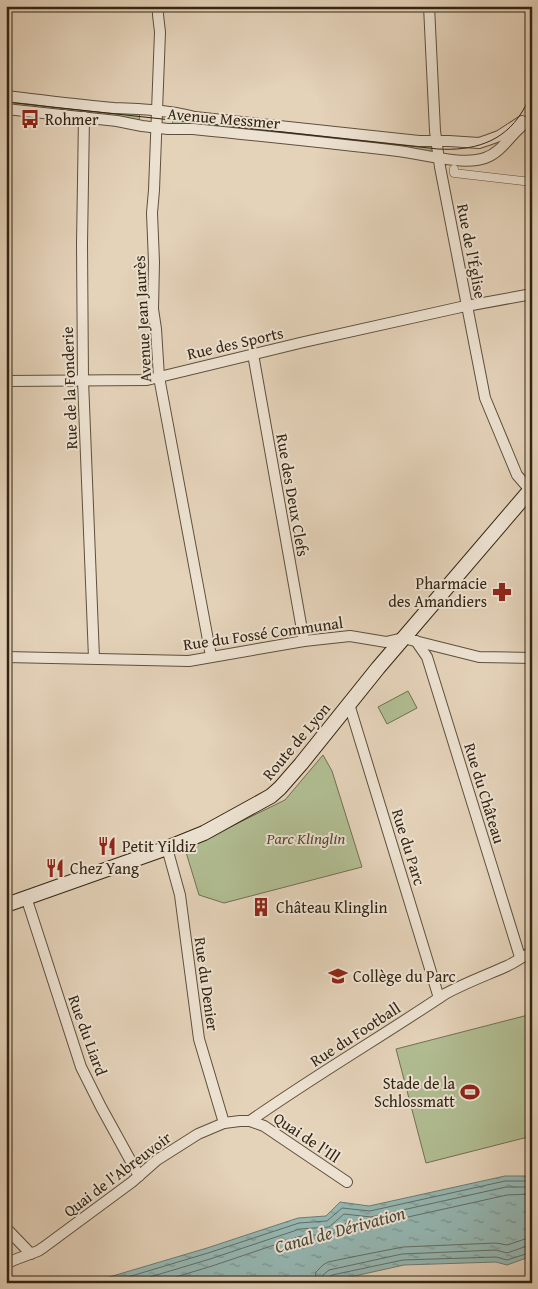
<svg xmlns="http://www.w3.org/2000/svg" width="538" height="1289" font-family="'Gentium Book Plus',serif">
<defs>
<pattern id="water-ripples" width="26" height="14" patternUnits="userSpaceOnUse" patternTransform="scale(1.25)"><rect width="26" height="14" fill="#95b7b3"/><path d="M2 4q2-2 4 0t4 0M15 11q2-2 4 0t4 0" fill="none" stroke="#7a9590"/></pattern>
</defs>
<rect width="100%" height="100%" fill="#e4d2b9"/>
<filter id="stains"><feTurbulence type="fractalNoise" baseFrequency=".004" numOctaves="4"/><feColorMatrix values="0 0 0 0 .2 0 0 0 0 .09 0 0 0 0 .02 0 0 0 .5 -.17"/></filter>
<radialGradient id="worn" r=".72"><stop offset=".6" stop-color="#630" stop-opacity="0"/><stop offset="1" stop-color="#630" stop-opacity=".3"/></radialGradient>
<g fill="#b1bd92" stroke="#727052">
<polygon points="6,98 140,111 139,122 6,105"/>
<polygon points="174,115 430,145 432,148 430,152 172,126"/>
<polygon points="408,691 417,708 387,724 378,707"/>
<polygon points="323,755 332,771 362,867 224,903 199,895 185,849 285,800"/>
<polygon points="532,1014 532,1136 426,1163 396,1049"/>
</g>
<polygon fill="url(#water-ripples)" stroke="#6d7c73" points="505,1176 532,1176 532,1256 507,1265 496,1262 404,1265 323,1283 89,1283 207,1248 298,1218 326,1216 340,1202 369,1206"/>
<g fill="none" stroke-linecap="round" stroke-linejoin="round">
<g stroke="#646e63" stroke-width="1">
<polyline points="108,1283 208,1253 299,1223 327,1221 342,1208 370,1211 505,1181 532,1181"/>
<polyline points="130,1283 210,1259 300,1229 329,1227 344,1214 371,1217 506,1187 532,1187"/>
<polyline points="156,1283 212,1266 301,1236 331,1234 337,1232 347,1222 372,1225 507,1195 532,1194"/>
<polyline points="314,1283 316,1272 323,1265 328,1262 352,1257 403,1247 496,1243 507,1245 525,1239 532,1238"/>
<polyline points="321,1283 323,1275 329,1270 402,1254 496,1250 507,1253 527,1246 532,1246"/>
<polyline points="328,1283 328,1278 332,1275 403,1260 496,1257 507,1260 532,1252"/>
</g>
<g stroke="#5e503c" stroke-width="9">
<polyline id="pedestrian" points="454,169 454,173 532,182"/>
</g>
<g stroke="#5e503c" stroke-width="12">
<g id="minor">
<polyline points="158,6 158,15 160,32 154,190 152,213 154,262 153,309 156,329 159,377 211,656"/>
<polyline points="429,6 435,131 440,167 485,398 517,475 530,490"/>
<path d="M6,96C42,100 78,105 114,108C142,109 168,110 195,117L419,141H449L479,143L488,140L499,136L522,121"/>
<path d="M6,109L117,121L142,126L168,129H193C262,136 330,143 398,151C422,154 463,166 485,158C505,151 513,128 532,119"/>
<polyline points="84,117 82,244 83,380 94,658"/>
<polyline points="253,354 304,641"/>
<polyline points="6,381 147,380 304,342 461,307 532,294"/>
<polyline points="416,641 427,657 520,957"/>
<polyline points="6,657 189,661 304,641 350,636 386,642 403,638 479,657 532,658"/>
<polyline points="349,704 439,998"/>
<polyline points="167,848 180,895 199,1039 224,1123"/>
<polyline points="26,897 81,1067 101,1107 139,1176"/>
<path d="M250,1121C314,1076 381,1037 445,994C465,983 487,975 507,966C516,962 523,956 532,952"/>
<polyline points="6,1228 31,1254"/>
<polyline points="6,1264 14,1260 38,1251 44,1247 132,1182 157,1160 198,1134 224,1123 240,1121 250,1121 264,1126 347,1182"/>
</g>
</g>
<g stroke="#322413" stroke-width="16">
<polyline id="secondary" points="6,905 167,848 204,833 271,796 280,788 301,764 378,668 532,488"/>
</g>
<use href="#pedestrian" stroke="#ede2d2" stroke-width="8"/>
<use href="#minor" stroke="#ede2d2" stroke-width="10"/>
<use href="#secondary" stroke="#ede2d2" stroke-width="14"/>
<path stroke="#322413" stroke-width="1" d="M6,102L438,149C472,151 503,143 522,112C526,105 530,98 532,90"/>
</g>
<defs>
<g id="bus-bare" transform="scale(1.5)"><path d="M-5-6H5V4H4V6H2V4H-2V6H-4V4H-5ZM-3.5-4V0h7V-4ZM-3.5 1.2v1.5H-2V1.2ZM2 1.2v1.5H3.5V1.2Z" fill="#8f2418" stroke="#ede2d2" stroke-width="2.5" paint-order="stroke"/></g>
<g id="pharmacy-bare" transform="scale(1.5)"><path d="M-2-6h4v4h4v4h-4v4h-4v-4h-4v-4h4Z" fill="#8f2418" stroke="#ede2d2" stroke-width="2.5" paint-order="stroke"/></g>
<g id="restaurant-bare" transform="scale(1.5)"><path d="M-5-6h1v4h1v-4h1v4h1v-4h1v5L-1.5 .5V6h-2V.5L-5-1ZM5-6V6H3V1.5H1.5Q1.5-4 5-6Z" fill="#8f2418" stroke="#ede2d2" stroke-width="2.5" paint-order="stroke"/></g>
<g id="building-bare" transform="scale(1.5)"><path d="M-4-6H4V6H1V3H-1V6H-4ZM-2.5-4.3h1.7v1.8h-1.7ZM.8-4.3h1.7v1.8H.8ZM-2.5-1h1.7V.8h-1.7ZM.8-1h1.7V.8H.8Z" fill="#8f2418" stroke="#ede2d2" stroke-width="2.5" paint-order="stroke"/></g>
<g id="school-bare" transform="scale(1.5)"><path d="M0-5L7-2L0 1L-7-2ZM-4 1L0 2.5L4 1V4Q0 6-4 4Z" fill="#8f2418" stroke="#ede2d2" stroke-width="2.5" paint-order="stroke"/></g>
<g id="stadium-bare" transform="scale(1.5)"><path d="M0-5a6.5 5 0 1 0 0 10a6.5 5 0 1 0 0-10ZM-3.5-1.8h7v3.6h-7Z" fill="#8f2418" stroke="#ede2d2" stroke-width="2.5" paint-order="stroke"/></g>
</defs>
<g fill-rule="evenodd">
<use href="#bus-bare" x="30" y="119"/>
<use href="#pharmacy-bare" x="502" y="592"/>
<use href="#restaurant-bare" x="107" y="846"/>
<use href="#restaurant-bare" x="55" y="868"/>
<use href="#building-bare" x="261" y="907"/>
<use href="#school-bare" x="338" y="976"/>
<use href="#stadium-bare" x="470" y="1092"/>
</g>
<g text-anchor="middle" stroke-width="4" stroke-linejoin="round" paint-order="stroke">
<g font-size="16" fill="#322413" stroke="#ede2d2">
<text transform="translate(224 118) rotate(5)" y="6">Avenue Messmer</text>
<text transform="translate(472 251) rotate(79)" y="6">Rue de l'Église</text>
<text transform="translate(142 319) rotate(-93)" y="6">Avenue Jean Jaurès</text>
<text transform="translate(235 343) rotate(-13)" y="6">Rue des Sports</text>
<text transform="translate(69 388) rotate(-92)" y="6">Rue de la Fonderie</text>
<text transform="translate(293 495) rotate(80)" y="6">Rue des Deux Clefs</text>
<text transform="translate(263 633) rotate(-8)" y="6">Rue du Fossé Communal</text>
<text transform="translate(296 741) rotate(-50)" y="6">Route de Lyon</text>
<text transform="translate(485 793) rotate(73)" y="6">Rue du Château</text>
<text transform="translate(409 847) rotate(73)" y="6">Rue du Parc</text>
<text transform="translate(207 984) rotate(82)" y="6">Rue du Denier</text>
<text transform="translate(355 1034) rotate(-33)" y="6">Rue du Football</text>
<text transform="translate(88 1035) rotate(70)" y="6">Rue du Liard</text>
<text transform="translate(307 1137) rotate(34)" y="6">Quai de l'Ill</text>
<text transform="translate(117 1174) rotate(-37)" y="6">Quai de l'Abreuvoir</text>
</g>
<g font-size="16" fill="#322413" stroke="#ede2d2" text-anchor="start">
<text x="45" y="125">Rohmer</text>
<text x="487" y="589" text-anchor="end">Pharmacie<tspan x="487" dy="18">des Amandiers</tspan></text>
<text x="122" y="852">Petit Yildiz</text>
<text x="70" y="874">Chez Yang</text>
<text x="276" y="913">Château Klinglin</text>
<text x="353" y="982">Collège du Parc</text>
<text x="455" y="1089" text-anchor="end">Stade de la<tspan x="455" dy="18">Schlossmatt</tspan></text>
</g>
<g font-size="16" font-style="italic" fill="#524a33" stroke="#ede2d2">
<text x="306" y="844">Parc Klinglin</text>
</g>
<g font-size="18" font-style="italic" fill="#4b493b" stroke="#ede2d2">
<text transform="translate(340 1230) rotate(-15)" y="6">Canal de Dérivation</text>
</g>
</g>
<rect width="538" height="1289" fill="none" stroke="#e4d2b9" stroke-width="25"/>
<rect x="8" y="8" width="523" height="1274" fill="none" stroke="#322413" stroke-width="2.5"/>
<rect x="12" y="12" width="513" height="1264" fill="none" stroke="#322413"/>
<rect width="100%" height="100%" filter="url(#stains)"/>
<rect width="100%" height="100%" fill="url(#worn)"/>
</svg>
